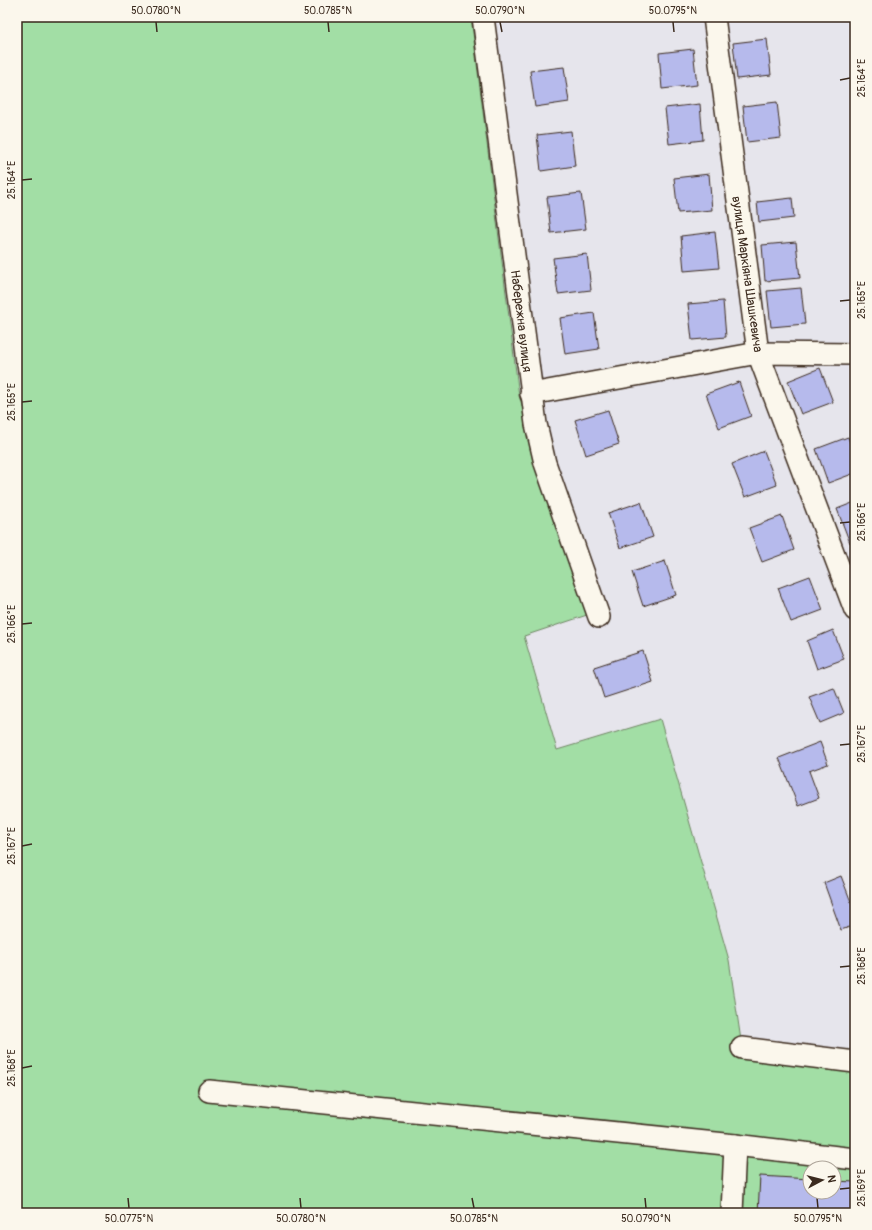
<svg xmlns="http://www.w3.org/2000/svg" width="872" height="1230" font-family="Pangolin,sans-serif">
<rect width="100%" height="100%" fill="#e6e5ec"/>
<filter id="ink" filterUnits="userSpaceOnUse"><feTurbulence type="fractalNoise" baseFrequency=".025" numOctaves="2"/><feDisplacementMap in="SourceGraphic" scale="8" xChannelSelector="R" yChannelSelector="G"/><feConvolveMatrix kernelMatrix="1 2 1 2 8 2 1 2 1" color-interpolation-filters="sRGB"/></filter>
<g filter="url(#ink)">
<path fill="#a2dea5" stroke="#6e8462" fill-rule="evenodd" d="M17,17H471L519,396L593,613L524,636L557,750L660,719L729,960L742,1047L855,1061V1213H17ZM810,1168H834V1192H810Z"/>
<g fill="#b6baec" stroke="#3b2a1e">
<polygon points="734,17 761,17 734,20"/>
<polygon points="767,39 771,75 737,79 733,43"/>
<polygon points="693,49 697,85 662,89 659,53"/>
<polygon points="564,67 569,102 535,107 530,71"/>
<polygon points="777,102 781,138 747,142 743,106"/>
<polygon points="700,104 703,140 669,144 665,108"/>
<polygon points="571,131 575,166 541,171 537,135"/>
<polygon points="709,174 712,210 678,213 674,178"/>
<polygon points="581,193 586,229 551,233 547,197"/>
<polygon points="792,198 794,218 759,222 757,202"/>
<polygon points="715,232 719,268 684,271 681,236"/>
<polygon points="796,242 800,278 765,281 762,245"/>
<polygon points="587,254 591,290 558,294 553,258"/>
<polygon points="801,288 805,324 771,327 767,291"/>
<polygon points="723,301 726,337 692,340 688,304"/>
<polygon points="594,313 599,349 565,354 560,318"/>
<polygon points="820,368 833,402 801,414 788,381"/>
<polygon points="739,382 751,416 719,428 706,394"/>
<polygon points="608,410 619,444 586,455 575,420"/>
<polygon points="848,437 855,456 855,473 828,483 816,449"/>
<polygon points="764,451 777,485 745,497 732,464"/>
<polygon points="641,502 653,537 620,548 608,513"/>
<polygon points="855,502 855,541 850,543 837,509"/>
<polygon points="782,516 794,550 762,562 749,528"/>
<polygon points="665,561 676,595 643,606 632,572"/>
<polygon points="810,576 823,610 791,622 778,588"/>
<polygon points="833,630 844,659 817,669 807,641"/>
<polygon points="643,651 653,682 604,698 594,667"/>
<polygon points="834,688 844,713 820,723 809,697"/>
<polygon points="820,742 828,764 809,771 819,798 798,806 779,758"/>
<polygon points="841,876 853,907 855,906 855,925 841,930 824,883"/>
<polygon points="760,1176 810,1179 810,1192 834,1192 834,1181 855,1182 855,1213 758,1213"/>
</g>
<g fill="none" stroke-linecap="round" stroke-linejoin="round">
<g stroke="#3b2a1e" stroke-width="24">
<g id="minor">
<polyline points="483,17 536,424 545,463 599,617"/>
<polyline points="714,17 758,353 855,610"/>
<polyline points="531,394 758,353 855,354"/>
<polyline points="742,1048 855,1062"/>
<polyline points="209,1091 735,1145 732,1213"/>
<polyline points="735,1145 855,1159"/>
</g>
</g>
<use href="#minor" stroke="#fbf7ec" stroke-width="21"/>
</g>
</g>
<path fill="none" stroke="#3b2a1e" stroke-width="1.5" d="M156,22L157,32M328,22L329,32M500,22L502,32M673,22L674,32M840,80L850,78M22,180L32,179M840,301L850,300M22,402L32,401M840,523L850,522M22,624L32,623M840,745L850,744M22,846L32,844M840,967L850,966M22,1068L32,1066M840,1189L850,1188M128,1198L129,1208M300,1198L301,1208M472,1198L474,1208M645,1198L646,1208M817,1198L818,1208"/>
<g text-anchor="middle" stroke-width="4" stroke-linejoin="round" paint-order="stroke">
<g font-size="13" fill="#3b2a1e" stroke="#fbf7ec">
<text transform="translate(748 274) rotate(82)" y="5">вулиця Маркіяна Шашкевича</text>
<text transform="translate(522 321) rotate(83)" y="5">Набережна вулиця</text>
</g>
</g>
<rect width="872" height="1230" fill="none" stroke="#fbf7ec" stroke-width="44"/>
<g transform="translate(822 1180) rotate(83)"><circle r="19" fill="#fbf7ec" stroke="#aea59a"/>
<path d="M0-3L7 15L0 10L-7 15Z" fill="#3b2a1e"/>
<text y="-6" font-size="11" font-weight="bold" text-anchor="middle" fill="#3b2a1e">N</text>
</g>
<rect x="22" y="22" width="828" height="1186" fill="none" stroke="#3b2a1e" stroke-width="1.5"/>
<g font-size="10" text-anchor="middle" fill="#3b2a1e">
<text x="156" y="14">50.0780°N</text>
<text x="328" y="14">50.0785°N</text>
<text x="500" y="14">50.0790°N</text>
<text x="673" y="14">50.0795°N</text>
<text transform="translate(861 78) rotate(-90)" y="4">25.164°E</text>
<text transform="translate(11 180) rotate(-90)" y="4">25.164°E</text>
<text transform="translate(861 300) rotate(-90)" y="4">25.165°E</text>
<text transform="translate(11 402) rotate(-90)" y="4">25.165°E</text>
<text transform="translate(861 522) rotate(-90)" y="4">25.166°E</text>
<text transform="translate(11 624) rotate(-90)" y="4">25.166°E</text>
<text transform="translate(861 744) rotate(-90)" y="4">25.167°E</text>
<text transform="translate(11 846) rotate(-90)" y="4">25.167°E</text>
<text transform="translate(861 966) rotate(-90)" y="4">25.168°E</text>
<text transform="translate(11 1068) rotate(-90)" y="4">25.168°E</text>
<text transform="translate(861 1188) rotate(-90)" y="4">25.169°E</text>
<text x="129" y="1222">50.0775°N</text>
<text x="301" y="1222">50.0780°N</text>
<text x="474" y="1222">50.0785°N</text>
<text x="646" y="1222">50.0790°N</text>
<text x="818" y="1222">50.0795°N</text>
</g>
</svg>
